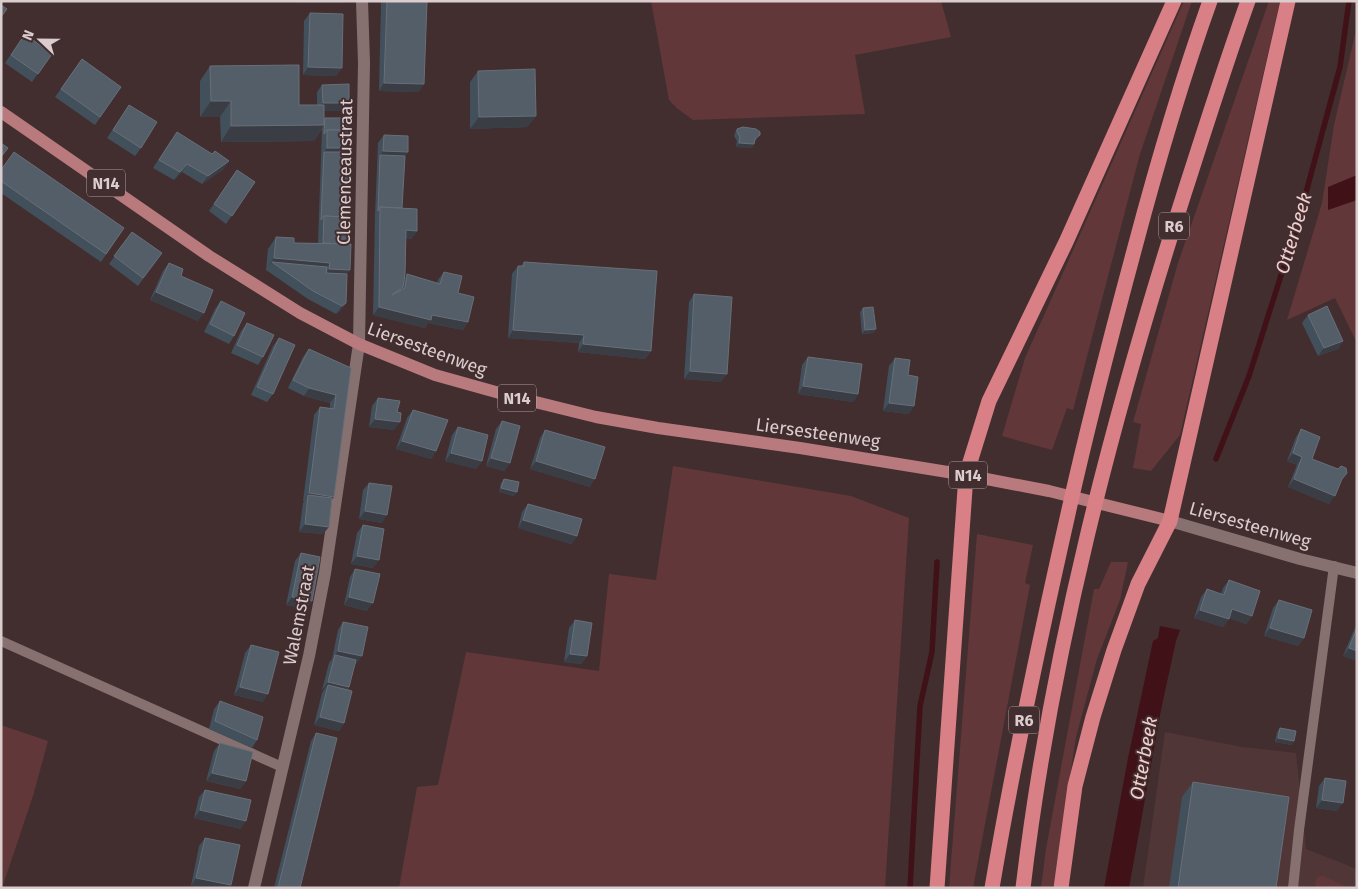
<svg xmlns="http://www.w3.org/2000/svg" width="1358" height="889" font-family="'Fira Sans',sans-serif">
<rect width="100%" height="100%" fill="#422e2f"/>
<polygon fill="#513637" points="1165,732 1242,747 1296,753 1306,849 1357,869 1357,888 1143,888"/>
<g fill="#61373a">
<polygon points="651,1 941,1 951,37 855,55 865,114 693,120 678,109 669,100"/>
<polygon points="1184,1 1192,1 1140,154 1073,410 1067,408 1052,450 1002,436 1025,358"/>
<polygon points="1269,1 1280,1 1180,435 1151,471 1133,468 1141,424 1133,422 1178,263"/>
<polygon points="1357,26 1357,343 1335,298 1287,320 1322,203 1334,125"/>
<polygon points="673,466 851,496 909,518 885,888 399,888 417,787 438,785 466,652 599,671 609,574 656,580"/>
<polygon points="977,534 1033,545 1025,583 1030,585 973,888 949,888"/>
<polygon points="1111,562 1128,562 1120,600 1097,659 1076,737 1053,888 1041,888 1046,849 1094,589 1099,589"/>
<polygon points="1,725 48,741 33,796 2,888"/>
<polygon points="1323,876 1350,888 1317,888 1315,883 1317,877"/>
</g>
<g fill="#401117">
<polygon points="1357,175 1357,200 1328,210 1328,187"/>
<polygon points="1160,626 1180,630 1176,641 1161,710 1129,888 1104,888 1128,758 1153,641 1158,638"/>
</g>
<g fill="none" stroke-linecap="round" stroke-linejoin="round">
<g stroke="#401117" stroke-width="5.5">
<polyline points="1216,459 1249,376 1298,222 1340,67 1349,1"/>
<polyline points="910,888 920,706 932,652 937,562"/>
</g>
<g stroke="#877070" stroke-width="10">
<polyline points="1,641 282,767"/>
<polyline points="1293,888 1299,830 1334,566"/>
</g>
<polyline stroke="#877070" stroke-width="12" points="254,888 309,656 325,573 359,344 364,63 362,1"/>
<polyline stroke="#877070" stroke-width="12" points="1170,521 1300,559 1357,573"/>
<polyline stroke="#b87a7d" stroke-width="12" points="1,112 209,256 300,313 359,344 435,375 503,394 596,417 658,428 800,448 966,475 1049,491 1170,521"/>
<g stroke="#d88085" stroke-width="15">
<polyline points="937,888 966,475 989,401 1066,242 1174,1"/>
<path d="M992,888C1013,763 1040,638 1068,514C1088,424 1111,336 1135,247C1157,164 1181,82 1210,1"/>
<path d="M1023,888C1051,652 1112,419 1184,194C1205,129 1225,65 1248,1"/>
<polyline points="1061,888 1075,786 1093,717 1114,650 1138,584 1170,521 1288,1"/>
</g>
</g>
<g fill="#42505c">
<polygon points="381,1 427,1 419,92 379,91"/>
<polygon points="310,13 342,68 336,76 303,75 304,21"/>
<polygon points="25,34 52,54 32,82 5,63"/>
<polygon points="82,59 121,87 95,125 55,97"/>
<polygon points="210,66 299,105 317,105 317,92 322,85 349,103 344,111 324,111 324,118 349,130 351,148 348,152 347,217 347,274 346,303 340,311 336,314 308,299 266,270 268,249 276,237 294,243 318,243 322,129 314,141 221,142 220,117 200,117 200,81"/>
<polygon points="478,71 536,116 527,127 470,129 470,82"/>
<polygon points="129,105 141,148 135,156 107,138"/>
<polygon points="737,129 757,139 755,141 754,144 752,148 736,147 737,141 734,136 735,133"/>
<polygon points="384,135 408,152 405,156 402,208 417,231 411,239 406,238 405,278 407,274 437,283 438,280 444,272 458,293 468,322 463,330 428,323 425,328 373,315 375,215 378,143"/>
<polygon points="171,140 224,169 202,184 182,172 174,180 153,168"/>
<polygon points="1,170 124,228 101,262 1,193"/>
<polygon points="237,170 255,182 226,224 209,211"/>
<polygon points="132,232 162,253 138,286 109,264"/>
<polygon points="524,262 651,351 645,359 578,352 579,343 508,338 512,274 518,266 521,266"/>
<polygon points="169,263 181,276 198,321 150,300 163,271"/>
<polygon points="694,294 721,382 684,379 689,302"/>
<polygon points="221,301 234,336 229,344 204,332 215,309"/>
<polygon points="863,308 876,329 873,333 862,334 860,312"/>
<polygon points="1308,315 1343,341 1338,349 1318,356 1302,323"/>
<polygon points="247,323 263,357 258,365 231,353 241,331"/>
<polygon points="279,338 273,394 267,402 251,395 273,346"/>
<polygon points="309,349 351,368 332,499 323,534 299,532 303,503 304,501 303,501 314,415 320,407 330,408 330,403 304,396 288,388 303,357"/>
<polygon points="808,357 858,394 853,402 798,394 802,365"/>
<polygon points="895,358 908,375 909,414 883,411 889,366"/>
<polygon points="378,398 397,412 394,430 369,427 372,406"/>
<polygon points="413,410 436,451 431,459 396,449 407,418"/>
<polygon points="502,421 510,463 504,471 486,466 496,429"/>
<polygon points="458,427 482,461 476,469 445,461 452,435"/>
<polygon points="1301,429 1312,459 1341,481 1329,504 1288,487 1297,465 1287,461 1296,437"/>
<polygon points="545,430 590,487 530,469 540,438"/>
<polygon points="504,479 517,492 514,496 499,492 501,483"/>
<polygon points="369,483 382,523 359,519 363,490"/>
<polygon points="528,504 577,536 571,544 518,528 522,512"/>
<polygon points="363,525 373,568 351,564 357,533"/>
<polygon points="301,553 306,609 286,605 295,561"/>
<polygon points="355,569 367,611 344,605 350,577"/>
<polygon points="1229,580 1252,616 1246,624 1229,618 1223,627 1194,618 1201,597 1207,589 1221,594 1223,588"/>
<polygon points="1279,600 1304,638 1298,646 1264,636 1273,608"/>
<polygon points="575,620 587,656 581,664 564,662 569,628"/>
<polygon points="343,622 356,664 355,664 348,690 344,723 339,731 314,725 322,693 324,690 322,690 329,663 332,659 338,630"/>
<polygon points="1357,623 1357,661 1343,656"/>
<polygon points="251,645 263,702 234,695 245,653"/>
<polygon points="220,701 257,740 252,748 209,729 214,709"/>
<polygon points="1280,728 1292,745 1275,742 1277,732"/>
<polygon points="316,733 300,888 274,888 311,741"/>
<polygon points="220,743 246,781 240,789 206,781 214,751"/>
<polygon points="1325,778 1337,811 1316,808 1319,786"/>
<polygon points="1193,782 1276,888 1169,888 1182,797"/>
<polygon points="205,790 241,829 194,818 199,797"/>
<polygon points="205,838 229,888 201,888 191,886 199,846"/>
</g>
<g fill="#3b3d45">
<polygon points="298,1 344,1 343,3 297,3"/>
<polygon points="308,67 342,68 336,76 303,75"/>
<polygon points="384,83 424,84 419,92 379,91"/>
<polygon points="211,101 231,101 220,117 200,117"/>
<polygon points="323,103 349,103 344,111 318,111"/>
<polygon points="536,116 527,127 470,129 479,117"/>
<polygon points="324,125 314,141 221,142 231,126"/>
<polygon points="739,143 754,144 752,148 736,147"/>
<polygon points="327,148 351,148 345,156 324,152"/>
<polygon points="383,151 408,152 402,160 380,155"/>
<polygon points="229,161 224,169 202,184 208,176"/>
<polygon points="187,164 182,172 174,180 180,172"/>
<polygon points="406,230 417,231 411,239 401,238"/>
<polygon points="274,258 330,263 321,275 272,262 266,270"/>
<polygon points="329,269 350,270 342,282 321,281"/>
<polygon points="156,292 204,313 198,321 150,300"/>
<polygon points="346,303 340,311 336,314 342,306"/>
<polygon points="379,307 432,315 468,322 463,330 428,323 425,328 373,315"/>
<polygon points="876,329 873,333 862,334 865,330"/>
<polygon points="513,330 584,335 579,343 508,338"/>
<polygon points="1343,341 1338,349 1318,356 1324,348"/>
<polygon points="583,344 651,351 645,359 578,352"/>
<polygon points="690,371 727,374 721,382 684,379"/>
<polygon points="803,386 858,394 853,402 798,394"/>
<polygon points="309,388 336,395 330,403 304,396"/>
<polygon points="889,403 914,406 909,414 883,411"/>
<polygon points="375,419 400,422 394,430 369,427"/>
<polygon points="402,441 436,451 431,459 396,449"/>
<polygon points="451,453 482,461 476,469 445,461"/>
<polygon points="1293,453 1302,457 1297,465 1287,461"/>
<polygon points="491,458 510,463 504,471 486,466"/>
<polygon points="536,461 595,479 590,487 530,469"/>
<polygon points="1294,479 1335,496 1329,504 1288,487"/>
<polygon points="501,488 517,492 514,496 499,492"/>
<polygon points="309,493 334,497 328,505 308,495 303,501"/>
<polygon points="365,511 387,515 382,523 359,519"/>
<polygon points="523,520 577,536 571,544 518,528"/>
<polygon points="305,524 329,527 323,534 299,532"/>
<polygon points="357,556 379,560 373,568 351,564"/>
<polygon points="292,597 312,601 306,609 286,605"/>
<polygon points="349,597 373,603 367,611 344,605"/>
<polygon points="1232,609 1252,616 1246,624 1226,617"/>
<polygon points="1200,610 1229,619 1223,627 1194,618"/>
<polygon points="1270,628 1304,638 1298,646 1264,636"/>
<polygon points="1349,648 1357,651 1357,661 1343,656"/>
<polygon points="338,651 362,656 356,664 334,659 335,655"/>
<polygon points="570,654 587,656 581,664 564,662"/>
<polygon points="328,682 349,687 344,695 328,685 324,690 322,690"/>
<polygon points="240,687 268,694 263,702 234,695"/>
<polygon points="320,717 344,723 339,731 314,725"/>
<polygon points="1278,738 1294,741 1292,745 1275,742"/>
<polygon points="212,773 246,781 240,789 206,781"/>
<polygon points="1322,800 1343,803 1337,811 1316,808"/>
<polygon points="200,810 246,821 241,829 194,818"/>
<polygon points="196,878 231,885 229,888 201,888 191,886"/>
</g>
<g fill="#535e68" stroke="#686f78">
<polygon points="387,1 427,1 424,84 384,83"/>
<polygon points="1,5 7,9 1,17"/>
<polygon points="310,13 343,14 342,68 308,67"/>
<polygon points="25,34 52,54 38,74 11,55"/>
<polygon points="82,59 121,87 100,117 61,89"/>
<polygon points="299,65 299,105 324,105 324,125 231,126 231,101 211,101 210,66"/>
<polygon points="535,69 536,116 479,117 478,71"/>
<polygon points="349,84 349,103 323,103 322,85"/>
<polygon points="129,105 157,122 141,148 113,130"/>
<polygon points="325,118 349,118 349,130 327,130 324,134"/>
<polygon points="743,127 756,129 760,132 760,135 755,139 754,144 739,143 740,137 737,132 737,129"/>
<rect x="327" y="130" width="24" height="18"/>
<polygon points="177,132 212,154 215,151 229,161 208,176 187,164 180,172 159,160"/>
<polygon points="384,135 408,136 408,152 383,151"/>
<polygon points="1,143 8,148 1,157"/>
<polygon points="14,152 124,228 106,254 1,181 1,170"/>
<polygon points="324,152 348,152 347,217 324,216 321,220"/>
<polygon points="380,155 405,156 402,208 380,207 378,211"/>
<polygon points="237,170 255,182 232,216 214,204"/>
<polygon points="380,207 417,209 417,231 406,230 405,274 403,287 392,295 405,288 407,274 440,284 444,272 462,276 458,293 474,297 468,322 432,315 431,320 379,307"/>
<polygon points="324,216 349,217 348,244 323,243"/>
<polygon points="132,232 162,253 143,278 114,256"/>
<polygon points="276,237 294,238 294,243 351,244 350,270 329,269 330,263 274,258"/>
<polygon points="272,262 327,267 326,273 347,274 346,303 342,306 313,291"/>
<polygon points="524,262 657,271 651,351 583,344 584,335 513,330 518,266 524,266"/>
<polygon points="169,263 183,269 181,276 213,290 204,313 156,292"/>
<polygon points="694,294 732,297 727,374 690,371"/>
<polygon points="221,301 245,313 234,336 210,324"/>
<polygon points="1327,306 1343,341 1324,348 1308,315"/>
<polygon points="873,307 876,329 865,330 863,308"/>
<polygon points="247,323 274,335 263,357 237,345"/>
<polygon points="279,338 295,345 273,394 257,387"/>
<polygon points="309,349 351,368 334,497 309,493 320,407 334,409 336,395 309,388 293,380"/>
<polygon points="808,357 862,364 858,394 803,386"/>
<polygon points="895,358 910,360 908,375 918,377 914,406 889,403"/>
<polygon points="378,398 400,401 397,412 401,413 400,422 375,419"/>
<polygon points="413,410 448,420 436,451 402,441"/>
<polygon points="502,421 520,426 510,463 491,458"/>
<polygon points="458,427 488,435 482,461 451,453"/>
<polygon points="1301,429 1320,437 1312,459 1338,469 1341,466 1346,468 1347,473 1342,479 1335,496 1294,479 1302,457 1293,453"/>
<polygon points="545,430 605,447 595,479 536,461"/>
<polygon points="504,479 519,482 517,492 501,488"/>
<polygon points="369,483 392,486 387,515 365,511"/>
<polygon points="308,495 332,498 329,527 305,524"/>
<polygon points="528,504 582,519 577,536 523,520"/>
<polygon points="363,525 384,529 379,560 357,556"/>
<polygon points="301,553 320,557 312,601 292,597"/>
<polygon points="355,569 380,574 373,603 349,597"/>
<polygon points="1229,580 1260,591 1252,616 1232,609 1229,619 1200,610 1207,589 1224,595"/>
<polygon points="1279,600 1312,610 1304,638 1270,628"/>
<polygon points="575,620 592,623 587,656 570,654"/>
<polygon points="343,622 368,627 362,656 338,651"/>
<polygon points="1357,628 1357,651 1349,648"/>
<polygon points="251,645 279,652 268,694 240,687"/>
<polygon points="335,655 356,660 349,687 328,682"/>
<polygon points="328,685 352,691 344,723 320,717"/>
<polygon points="220,701 263,717 257,740 215,721"/>
<polygon points="1280,728 1296,731 1294,741 1278,738"/>
<polygon points="316,733 337,738 300,888 278,888"/>
<polygon points="220,743 253,752 246,781 212,773"/>
<polygon points="1325,778 1346,781 1343,803 1322,800"/>
<polygon points="1193,782 1289,797 1276,888 1178,888"/>
<polygon points="205,790 251,800 246,821 200,810"/>
<polygon points="205,838 240,845 231,885 196,878"/>
</g>
<g text-anchor="middle" stroke-width="4" stroke-linejoin="round" paint-order="stroke">
<g fill="#422e2f" stroke="#ad9d9e" stroke-width="1">
<rect x="87" y="169.5" width="38" height="27" rx="4"/>
<rect x="1159" y="212.5" width="30" height="27" rx="4"/>
<rect x="498" y="384.5" width="38" height="27" rx="4"/>
<rect x="949" y="461.5" width="38" height="27" rx="4"/>
<rect x="1009" y="706.5" width="30" height="27" rx="4"/>
</g>
<g font-size="16" font-weight="bold" fill="#dbcdcd">
<text x="106" y="189">N14</text>
<text x="1174" y="232">R6</text>
<text x="517" y="404">N14</text>
<text x="968" y="481">N14</text>
<text x="1024" y="726">R6</text>
</g>
<g font-size="18" fill="#dbcdcd" stroke="#422e2f">
<text transform="translate(345 172) rotate(-89)" y="6">Clemenceaustraat</text>
<text transform="translate(427 349) rotate(20)" y="6">Liersesteenweg</text>
<text transform="translate(818 433) rotate(8)" y="6">Liersesteenweg</text>
<text transform="translate(1250 525) rotate(16)" y="6">Liersesteenweg</text>
<text transform="translate(299 615) rotate(-79)" y="6">Walemstraat</text>
</g>
<g font-size="19" font-style="italic" fill="#f3cfcf" stroke="#422e2f">
<text transform="translate(1293 233) rotate(-73)" y="7">Otterbeek</text>
<text transform="translate(1143 758) rotate(-80)" y="7">Otterbeek</text>
</g>
</g>
<rect width="1358" height="889" fill="none" stroke="#dbcdcd" stroke-width="5"/>
<g transform="translate(40 40) rotate(292)" stroke="#422e2f" stroke-width="4" paint-order="stroke">
<path d="M0-4L9 19L0 12L-9 19Z" fill="#dbcdcd"/>
<text y="-8" font-size="14" font-weight="bold" text-anchor="middle" fill="#dbcdcd">N</text>
</g>
</svg>
